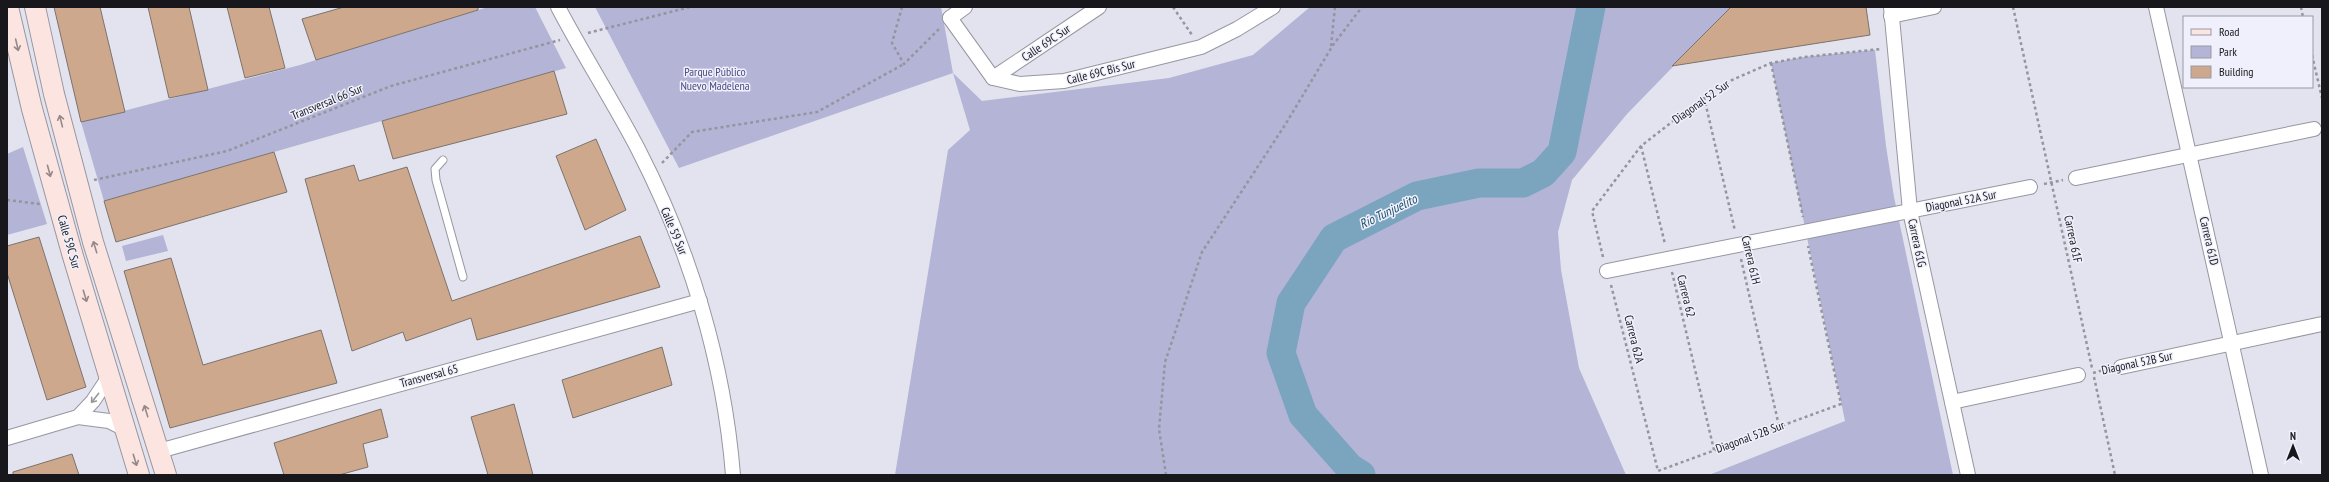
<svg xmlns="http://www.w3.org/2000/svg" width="2329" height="482" font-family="'PT Sans Narrow',sans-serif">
<rect width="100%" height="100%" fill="#e2e3ee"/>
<g fill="#b3b4d6">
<polygon points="488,7 535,7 566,68 104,201 81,122 300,65"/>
<polygon points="595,7 941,7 953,73 982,101 1169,78 1253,55 1310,7 1731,7 1627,114 1572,180 1558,232 1561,270 1579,368 1626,475 895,475 948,150 970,130 953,73 679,168"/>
<polygon points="1875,50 1886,146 1894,197 1953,475 1709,475 1845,421 1771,63 1804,57"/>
<polygon points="23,147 47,224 7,235 7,154"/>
<polygon points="163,235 168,251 126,261 122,246"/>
</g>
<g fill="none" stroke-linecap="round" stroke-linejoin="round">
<polyline stroke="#7ba5be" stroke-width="29" points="1361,475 1350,468 1303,415 1281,353 1291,303 1334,238 1417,196 1479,183 1523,183 1543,173 1562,152 1591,7"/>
</g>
<g fill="#cda88c" stroke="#7c736d">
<polygon points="54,7 100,7 125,112 81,122"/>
<polygon points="148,7 189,7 208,90 169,98"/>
<polygon points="227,7 269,7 285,68 245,78"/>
<polygon points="344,7 478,7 478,10 316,60 302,19"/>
<polygon points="1731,7 1866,7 1870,35 1672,66"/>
<polygon points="554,71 567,114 393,159 382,121"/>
<polygon points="596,139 626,210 585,230 556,156"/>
<polygon points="274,152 287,192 116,242 104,201"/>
<polygon points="354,165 359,181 407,167 452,301 640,236 660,287 477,340 471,318 406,341 403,332 352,351 305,179"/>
<polygon points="39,237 86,387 47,400 7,273 7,246"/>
<polygon points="171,258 203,365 321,330 337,383 170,428 124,271"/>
<polygon points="662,347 672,385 573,418 562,380"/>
<polygon points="514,404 533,475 488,475 471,417"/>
<polygon points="381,409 388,437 363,444 368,467 339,475 284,475 274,443"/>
<polygon points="72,454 79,475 13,475 13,472"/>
</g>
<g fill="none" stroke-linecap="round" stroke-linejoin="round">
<g stroke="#9697a1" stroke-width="9">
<polyline id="lane" points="443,160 435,169 436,180 463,277"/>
</g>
<g stroke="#9697a1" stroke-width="16">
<g id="street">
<path d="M558,7C583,55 613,101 638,149C690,250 724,362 733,475"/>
<polyline points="1891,7 1910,211 1968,475"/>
<polyline points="2156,7 2261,475"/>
<polyline points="1891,16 1934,7"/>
<polyline points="950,18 993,78 1020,84 1064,81 1201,47 1237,29 1273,7"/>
<polyline points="950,18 965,7"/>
<polyline points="993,78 1099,7"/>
<polyline points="2076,178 2314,129"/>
<polyline points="1607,271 2030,187"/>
<polyline points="2121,367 2322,324"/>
<polyline points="1952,402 2078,375"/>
<polyline points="78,417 93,401 109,377"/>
<polyline points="7,438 78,417 109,421 125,429"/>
<polyline points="159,451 700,301"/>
</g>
</g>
<g stroke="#9697a1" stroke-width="22">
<g id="secondary">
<polyline points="8,7 32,109 72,253 139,475"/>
<polyline points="35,7 54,94 93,242 166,475"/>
</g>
</g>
<g stroke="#95959d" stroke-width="2.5" stroke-dasharray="3 3" stroke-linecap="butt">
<polyline points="902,7 892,43 904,64 940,28"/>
<polyline points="1173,7 1192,35"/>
<polyline points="2013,7 2092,368"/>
<polyline points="2301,7 2303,17"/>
<polyline points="588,33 690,7"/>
<polyline points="1331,46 1335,7"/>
<polyline points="2312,55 2322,98"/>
<polyline points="1771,63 1803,217"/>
<polyline points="1704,97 1735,231"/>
<polyline points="1641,146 1665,244"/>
<polyline points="662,163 692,132 817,112 904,64"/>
<polyline points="94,180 227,151 391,86 560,40"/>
<polyline points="2044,184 2063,180"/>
<polyline points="7,200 40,204"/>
<polyline points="1603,257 1592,211 1641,146 1704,97 1732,80 1771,63 1804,57 1881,49"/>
<polyline points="1741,259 1779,426"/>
<polyline points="1672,272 1714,450"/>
<polyline points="1611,285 1658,471 1841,404 1808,246"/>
<polyline points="2093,373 2107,369"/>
<polyline points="2094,377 2115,475"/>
<polyline points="1166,475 1159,429 1165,362 1202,252 1285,125 1333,45 1362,7"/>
</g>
<use href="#lane" stroke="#fff" stroke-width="7"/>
<use href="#street" stroke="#fff" stroke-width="14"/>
<use href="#secondary" stroke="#fce4e0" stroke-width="20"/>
</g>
<defs><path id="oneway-shaft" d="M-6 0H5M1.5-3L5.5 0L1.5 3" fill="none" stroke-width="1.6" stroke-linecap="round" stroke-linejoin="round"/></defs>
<g stroke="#958888">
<use href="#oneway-shaft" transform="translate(17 45) rotate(77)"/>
<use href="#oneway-shaft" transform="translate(61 121) rotate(-104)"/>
<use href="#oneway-shaft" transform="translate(49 171) rotate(75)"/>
<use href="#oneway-shaft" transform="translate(95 247) rotate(-107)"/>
<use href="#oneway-shaft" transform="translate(85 296) rotate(73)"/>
<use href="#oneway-shaft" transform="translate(146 411) rotate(-107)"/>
<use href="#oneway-shaft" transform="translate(135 460) rotate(73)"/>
</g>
<use stroke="#979799" href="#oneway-shaft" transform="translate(95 398) rotate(128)"/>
<g text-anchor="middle" stroke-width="3" stroke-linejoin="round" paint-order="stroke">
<g font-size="12" fill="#18181c" stroke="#f0f0fc">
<text transform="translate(1046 43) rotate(-34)" y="4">Calle 69C Sur</text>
<text transform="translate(1101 72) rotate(-14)" y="4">Calle 69C Bis Sur</text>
<text transform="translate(327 102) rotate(-22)" y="4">Transversal 66 Sur</text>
<text transform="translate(1701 102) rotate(-35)" y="4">Diagonal 52 Sur</text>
<text transform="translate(1961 201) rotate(-11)" y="4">Diagonal 52A Sur</text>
<text transform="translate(674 231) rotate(67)" y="4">Calle 59 Sur</text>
<text transform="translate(2073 239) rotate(78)" y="4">Carrera 61F</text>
<text transform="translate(2209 241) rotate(77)" y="4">Carrera 61D</text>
<text transform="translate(69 242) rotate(74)" y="4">Calle 59C Sur</text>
<text transform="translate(1917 243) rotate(78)" y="4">Carrera 61G</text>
<text transform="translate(1751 260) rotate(77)" y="4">Carrera 61H</text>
<text transform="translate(1686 296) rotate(76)" y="4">Carrera 62</text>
<text transform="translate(1634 339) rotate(76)" y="4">Carrera 62A</text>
<text transform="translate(2137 363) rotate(-12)" y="4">Diagonal 52B Sur</text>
<text transform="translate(429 376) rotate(-15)" y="4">Transversal 65</text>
<text transform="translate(1750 437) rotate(-20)" y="4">Diagonal 52B Sur</text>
</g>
<g font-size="12" fill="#4b4a80" stroke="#f0f0fc">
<text x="715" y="76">Parque Público<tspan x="715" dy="14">Nuevo Madelena</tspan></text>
</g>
<g font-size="13" font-style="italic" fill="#1c516b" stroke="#f0f0fc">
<text transform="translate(1388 211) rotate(-26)" y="5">Río Tunjuelito</text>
</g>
</g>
<rect width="2329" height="482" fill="none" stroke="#18181c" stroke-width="16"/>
<rect x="2183" y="16" width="130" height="72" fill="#f0f0fc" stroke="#9a9aa2"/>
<rect x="2191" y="29" width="20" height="6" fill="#fce4e0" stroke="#9a9aa2"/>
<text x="2219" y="36" font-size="12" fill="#18181c">Road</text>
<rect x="2191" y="46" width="20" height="12" fill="#b3b4d6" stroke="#9a9aa2"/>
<text x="2219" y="56" font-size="12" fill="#18181c">Park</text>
<rect x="2191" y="66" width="20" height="12" fill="#cda88c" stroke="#9a9aa2"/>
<text x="2219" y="76" font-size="12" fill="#18181c">Building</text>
<g transform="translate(2293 446)" stroke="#f0f0fc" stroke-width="3" paint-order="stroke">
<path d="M0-3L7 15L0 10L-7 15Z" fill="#18181c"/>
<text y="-6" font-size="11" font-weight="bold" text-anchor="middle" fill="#18181c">N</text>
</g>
</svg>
